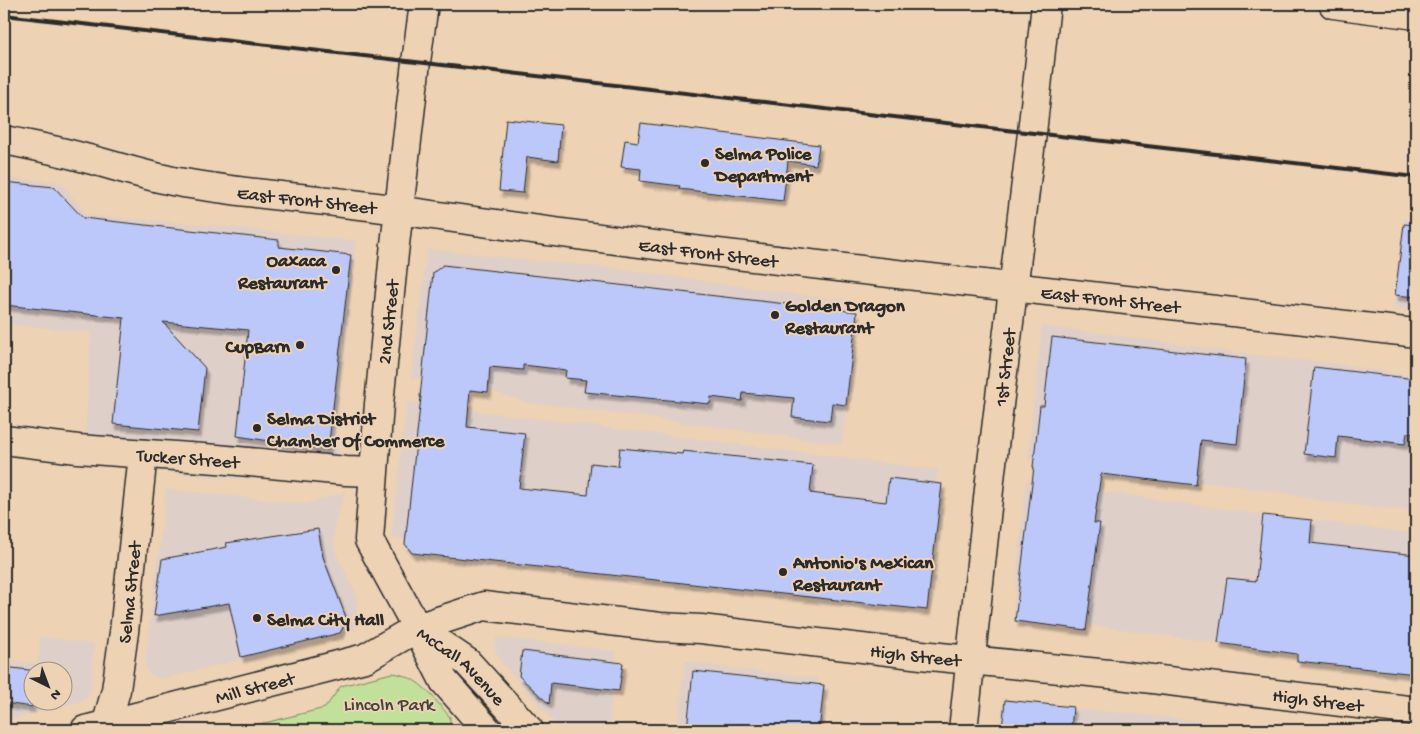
<svg xmlns="http://www.w3.org/2000/svg" width="1420" height="734" font-family="'Gochi Hand',sans-serif">
<defs>
<filter id="shadow"><feDropShadow dx="3" dy="5.5" stdDeviation="1" flood-color="#0004"/></filter>
</defs>
<rect width="100%" height="100%" fill="#edd2b4"/>
<filter id="ink" filterUnits="userSpaceOnUse"><feTurbulence type="fractalNoise" baseFrequency=".02" numOctaves="2"/><feDisplacementMap in="SourceGraphic" scale="10" xChannelSelector="R" yChannelSelector="G"/><feConvolveMatrix kernelMatrix="1 2 1 2 8 2 1 2 1" color-interpolation-filters="sRGB"/></filter>
<g filter="url(#ink)">
<g fill="#decfc9" fill-rule="evenodd">
<polygon points="4,178 61,182 86,215 219,226 356,241 335,429 340,455 324,479 233,479 84,463 91,332 4,324"/>
<polygon points="1405,219 1416,220 1416,309 1394,307"/>
<polygon points="427,249 538,261 614,268 800,295 858,301 842,444 577,408 524,402 478,386 411,378"/>
<polygon points="1042,326 1137,338 1238,353 1338,364 1416,377 1416,511 1324,502 1290,494 1226,484 1191,481 1028,458"/>
<polygon points="407,402 938,470 925,605 391,537"/>
<polygon points="1026,480 1263,515 1248,647 1013,614"/>
<polygon points="165,489 306,504 345,492 336,521 334,540 336,554 358,597 355,630 163,679 157,678 151,675 147,671 145,663 164,509"/>
<polygon points="1312,520 1416,534 1416,669 1297,654"/>
<path d="M40,637L94,644L91,692L86,698L78,702L4,721V659L37,664ZM32,672H62V702H32Z"/>
<polygon points="497,637 616,651 609,730 561,730 502,663 497,654 494,645"/>
<polygon points="685,661 726,668 817,678 811,730 677,730"/>
<polygon points="1003,699 1069,709 1138,714 1276,730 1000,730"/>
</g>
<path fill="#c1e099" stroke="#768662" d="M392,673C420,676 432,697 450,717V730H236L325,708L341,686Z"/>
<g fill="#bcc8f9" stroke="#2b2b2b" filter="url(#shadow)">
<polygon points="506,119 561,125 558,161 527,157 523,193 499,191"/>
<polygon points="641,123 819,145 816,165 788,161 783,201 679,189 680,186 640,181 641,169 621,167 625,140 638,142"/>
<polygon points="4,182 54,187 83,218 279,240 279,247 351,255 328,450 237,436 248,330 163,322 205,368 198,432 113,424 124,318 4,305"/>
<polygon points="1404,224 1416,225 1416,297 1395,295"/>
<polygon points="443,265 857,312 846,405 832,403 830,421 792,417 794,398 743,393 742,401 711,397 710,404 584,392 586,380 565,378 566,370 523,365 523,370 490,367 488,392 470,390 467,427 525,433 519,488 588,495 591,463 618,466 620,448 682,454 683,451 813,465 810,493 886,502 889,478 942,484 927,610 412,553 405,544 421,397 420,397 433,273"/>
<polygon points="1052,337 1246,359 1237,444 1201,440 1196,485 1101,474 1094,523 1100,523 1086,630 1015,621 1034,467 1033,467 1040,406 1044,406"/>
<polygon points="1314,367 1416,379 1416,434 1407,433 1405,444 1338,436 1336,458 1304,454"/>
<polygon points="1263,515 1312,520 1310,543 1416,555 1416,674 1297,661 1297,654 1218,643 1227,578 1256,581"/>
<polygon points="318,529 323,557 347,620 340,633 241,657 229,603 154,616 162,559 227,547 226,543"/>
<polygon points="522,651 623,663 619,691 551,683 549,704 519,676"/>
<polygon points="4,667 37,671 32,672 32,707 4,703"/>
<polygon points="693,671 824,685 819,730 687,730"/>
<polygon points="1005,700 1073,707 1071,730 1002,730"/>
</g>
<g fill="none" stroke-linecap="round" stroke-linejoin="round">
<g stroke="#2b2b2b" stroke-width="31">
<g id="street">
<polyline points="1333,4 1416,15"/>
<path id="s1" d="M4,140C30,145 55,150 81,157C113,165 145,176 178,182C251,195 325,199 398,210C737,260 1077,293 1416,333"/>
<path id="s2" d="M4,440L78,449L217,459L346,471L373,472"/>
<path id="s3" d="M85,730L365,658L417,628L484,606L660,627L701,629L930,656L1119,675L1416,711"/>
<path id="s4" d="M105,730L116,690L124,632L143,454"/>
<path id="s5" d="M963,730L991,471L1032,133L1046,4"/>
</g>
</g>
<g stroke="#2b2b2b" stroke-width="31">
<g id="secondary">
<polyline points="424,4 416,62 394,253 379,404 369,540 417,628 444,681 487,730"/>
<path id="s6" d="M420,630L467,662L529,730"/>
</g>
</g>
<use href="#street" stroke="#edd2b4" stroke-width="28"/>
<use href="#secondary" stroke="#edd2b4" stroke-width="28"/>
<polyline stroke="#2b2b2b" stroke-width="4" points="4,15 416,62 1416,177"/>
</g>
</g>
<g fill="#2b2b2b" stroke="#edd2b4" stroke-width="2">
<circle cx="705" cy="163" r="5"/>
<circle cx="336" cy="270" r="5"/>
<circle cx="775" cy="315" r="5"/>
<circle cx="300" cy="345" r="5"/>
<circle cx="257" cy="428" r="5"/>
<circle cx="783" cy="572" r="5"/>
<circle cx="257" cy="618" r="5"/>
</g>
<g text-anchor="middle" stroke-width="4" stroke-linejoin="round" paint-order="stroke">
<g font-size="19" font-weight="bold" fill="#2b2b2b" stroke="#edd2b4" text-anchor="start">
<text x="715" y="159">Selma Police<tspan x="715" dy="22">Department</tspan></text>
<text x="326" y="266" text-anchor="end">Oaxaca<tspan x="326" dy="22">Restaurant</tspan></text>
<text x="785" y="311">Golden Dragon<tspan x="785" dy="22">Restaurant</tspan></text>
<text x="290" y="352" text-anchor="end">CupBarn</text>
<text x="267" y="424">Selma District<tspan x="267" dy="22">Chamber Of Commerce</tspan></text>
<text x="793" y="568">Antonio's Mexican<tspan x="793" dy="22">Restaurant</tspan></text>
<text x="267" y="625">Selma City Hall</text>
</g>
<g font-size="19" fill="#2b2b2b" stroke="#edd2b4">
<text dy="7" stroke="none"><textPath href="#s1" startOffset="309">East Front Street</textPath></text>
<text dy="7" stroke="none"><textPath href="#s1" startOffset="714">East Front Street</textPath></text>
<text dy="7" stroke="none"><textPath href="#s1" startOffset="1119">East Front Street</textPath></text>
<text transform="translate(387 322) rotate(-84)" y="7">2nd Street</text>
<text dy="7" stroke="none"><textPath href="#s5" startOffset="365">1st Street</textPath></text>
<text dy="7" stroke="none"><textPath href="#s2" startOffset="185">Tucker Street</textPath></text>
<text dy="7" stroke="none"><textPath href="#s4" startOffset="140">Selma Street</textPath></text>
<text dy="7" stroke="none"><textPath href="#s3" startOffset="854">High Street</textPath></text>
<text dy="7" stroke="none"><textPath href="#s6" startOffset="55">McCall Avenue</textPath></text>
<text dy="7" stroke="none"><textPath href="#s3" startOffset="175">Mill Street</textPath></text>
<text dy="7" stroke="none"><textPath href="#s3" startOffset="1259">High Street</textPath></text>
</g>
<g font-size="19" fill="#42463c" stroke="#edd2b4">
<text x="389" y="710">Lincoln Park</text>
</g>
</g>
<rect width="1420" height="734" fill="none" stroke="#edd2b4" stroke-width="20"/>
<rect x="10" y="10" width="1400" height="714" fill="none" stroke="#2b2b2b" stroke-width="2" filter="url(#ink)"/>
<g transform="translate(48 686) rotate(138)"><circle r="24" fill="#edd2b4" stroke="#9f8f7d"/>
<path d="M0-4L9 19L0 12L-9 19Z" fill="#2b2b2b"/>
<text y="-8" font-size="14" font-weight="bold" text-anchor="middle" fill="#2b2b2b">N</text>
</g>
</svg>
